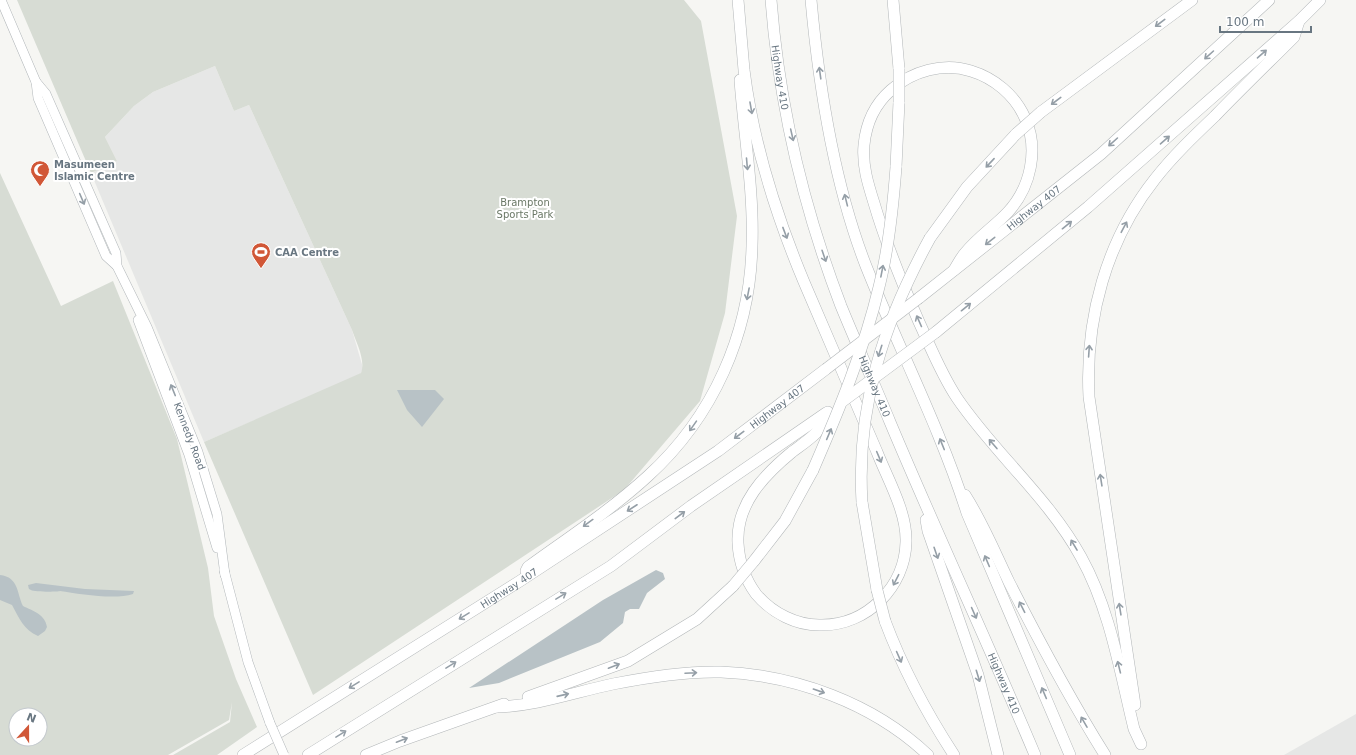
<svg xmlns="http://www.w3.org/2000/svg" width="1356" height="755" font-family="'DejaVu Sans',sans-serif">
<rect width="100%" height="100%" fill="#f6f6f3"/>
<g fill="#e6e7e6">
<polygon points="215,66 234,111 249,105 352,330 363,368 361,373 356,377 204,442 91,173 117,161 105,137 134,106 153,92"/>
<polygon points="1356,714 1356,755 1284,755"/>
</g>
<g fill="#d7dcd4" fill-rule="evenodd">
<path d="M17,0H684L701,21L737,216L725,313L700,401L624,490L313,695L204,442L361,373C366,360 356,342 352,330L249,105L234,111L215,66L153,92L134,106L105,137L117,161L91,173Z"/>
<path d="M0,173L61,306L113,281L177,439L208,568L214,616L236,679L257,727L217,755H173L230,722L232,702L229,720L168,755H0ZM16,715H40V739H16Z"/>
</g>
<g fill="#b8c2c6">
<polygon points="397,390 435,390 444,399 422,427 407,410"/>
<polygon points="656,570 663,573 665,579 647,593 639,609 630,609 625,612 623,623 600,642 499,683 469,688 603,600"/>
<path d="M0,575C19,577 17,594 23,606C33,611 45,614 47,627L45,631L38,636C24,630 19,618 12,605L0,600Z"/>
<path d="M36,583L85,589L134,591L133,594C115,600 79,594 60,591C57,592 34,592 31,590C28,589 29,588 28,585Z"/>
</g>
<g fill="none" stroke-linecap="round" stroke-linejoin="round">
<g stroke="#b2b7ba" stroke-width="10">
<g id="secondary">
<polyline points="1,0 36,82 38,98 106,256 117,266"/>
<polyline points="36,82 46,94 116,253 117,266 147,327 198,452 217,514 225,575"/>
<polyline points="138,320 189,455 217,548"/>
<polyline points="224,570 248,662 270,723"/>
</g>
</g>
<g stroke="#b2b6b8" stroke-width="12">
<g id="highway">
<path d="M738,0C740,23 742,47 744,70C753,142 776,215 804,282C828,339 853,395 877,452C888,480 907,512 906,542C905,587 867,625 822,625C797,626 772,613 756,594C745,579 739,562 738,543C736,504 764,475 792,452C800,446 809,440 816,433C821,427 824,418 828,412"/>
<path id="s1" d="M771,0C779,104 804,209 841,306C857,345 874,383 890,422C937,534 988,643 1035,755"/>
<path d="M811,0C819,88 834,184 866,266C899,349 940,428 967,513L1070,755"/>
<polyline points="893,0 899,69"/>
<polyline points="1041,112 1192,0"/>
<polyline points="896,167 899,102"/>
<polyline points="930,238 967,187 1016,134"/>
<path d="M954,270C958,264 961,257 966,252C978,237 995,226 1008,212C1031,187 1039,149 1025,118C1015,95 994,78 971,71C944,62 912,71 891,90C875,104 866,124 864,145C862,165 868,184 874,203C886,244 902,283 919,322C931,348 941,374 957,398C995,454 1048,497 1081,557C1110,609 1120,672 1134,729L1141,744"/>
<path id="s2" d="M919,298L1101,154L1269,0"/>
<polyline points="936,332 1088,207 1299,21 1320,0"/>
<path d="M965,495C983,523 995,553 1009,582C1039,641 1070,699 1105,755"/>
<polyline points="862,502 877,590"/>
<polyline points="926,520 928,531 978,675 998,755"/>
<polyline points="754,561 785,521 813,470"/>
<path d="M526,571L528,567C568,538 611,510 648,476C713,417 750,334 752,246C754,191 744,135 740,80"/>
<path d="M885,621C903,669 926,712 954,755"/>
<polyline points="528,697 628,661 697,619 733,586"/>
<path d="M1135,705L1089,397C1085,319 1106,241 1155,179C1173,156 1194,136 1215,116C1241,89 1268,63 1294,37L1299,21"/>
<path d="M497,707C536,706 575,692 613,684C648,677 685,671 721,672C795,675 873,703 928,755"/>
<path id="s3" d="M243,755L520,581L718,451L826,369"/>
<polyline points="308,755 611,566 691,506 826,413"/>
<polyline points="366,755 400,741 504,704"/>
</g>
</g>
<use href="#secondary" stroke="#fff" stroke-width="9"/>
<use href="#highway" stroke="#fff" stroke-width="11"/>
<g stroke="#b2b7ba" stroke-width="10" stroke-linecap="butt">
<polyline id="secondary-bridge" points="270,723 284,755"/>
</g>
<g stroke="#b2b6b8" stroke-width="12" stroke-linecap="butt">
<g id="highway-bridge">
<polyline points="899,69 899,102"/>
<polyline points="1016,134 1041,112"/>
<polyline points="826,369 919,298"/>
<polyline points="843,401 936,332"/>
<path d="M813,470C839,410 864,350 879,287C889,248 893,207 896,167"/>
<path d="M862,502C856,406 884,322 930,238"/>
<polyline points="733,586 754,561"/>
<polyline points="877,590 885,621"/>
</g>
</g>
<use href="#secondary-bridge" stroke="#fff" stroke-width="9"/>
<use href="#highway-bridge" stroke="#fff" stroke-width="11"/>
</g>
<defs><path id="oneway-shaft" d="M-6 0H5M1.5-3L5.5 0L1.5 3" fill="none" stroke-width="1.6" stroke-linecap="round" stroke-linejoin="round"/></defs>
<g stroke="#959fa7">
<use href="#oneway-shaft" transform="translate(1160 23) rotate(143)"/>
<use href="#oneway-shaft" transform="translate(1262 54) rotate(-41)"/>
<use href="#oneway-shaft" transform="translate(1209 55) rotate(138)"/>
<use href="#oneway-shaft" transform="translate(820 73) rotate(-98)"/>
<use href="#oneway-shaft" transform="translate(1056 101) rotate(143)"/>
<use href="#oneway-shaft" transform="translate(751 108) rotate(80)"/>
<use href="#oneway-shaft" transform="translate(792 135) rotate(77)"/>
<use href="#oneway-shaft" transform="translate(1165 140) rotate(-41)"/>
<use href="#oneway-shaft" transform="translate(1113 142) rotate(138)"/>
<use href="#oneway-shaft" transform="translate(990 163) rotate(133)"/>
<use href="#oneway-shaft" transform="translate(747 164) rotate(85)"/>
<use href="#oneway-shaft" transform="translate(82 199) rotate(67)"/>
<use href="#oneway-shaft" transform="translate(846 200) rotate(-104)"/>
<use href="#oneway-shaft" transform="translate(1067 225) rotate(-39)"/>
<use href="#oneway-shaft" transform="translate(1124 227) rotate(-62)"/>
<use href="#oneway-shaft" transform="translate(785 233) rotate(69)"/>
<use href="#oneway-shaft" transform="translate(990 241) rotate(142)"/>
<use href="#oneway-shaft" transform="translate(824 256) rotate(71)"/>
<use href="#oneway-shaft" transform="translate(882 271) rotate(-79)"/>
<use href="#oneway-shaft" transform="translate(748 294) rotate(101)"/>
<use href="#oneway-shaft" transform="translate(966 307) rotate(-39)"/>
<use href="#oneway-shaft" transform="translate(919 321) rotate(-114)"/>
<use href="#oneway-shaft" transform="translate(880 351) rotate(108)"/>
<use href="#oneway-shaft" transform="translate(1089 351) rotate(-86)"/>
<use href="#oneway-shaft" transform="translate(173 390) rotate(-112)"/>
<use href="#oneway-shaft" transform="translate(693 426) rotate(125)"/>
<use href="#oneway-shaft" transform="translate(829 434) rotate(-67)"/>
<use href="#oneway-shaft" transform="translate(739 435) rotate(143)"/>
<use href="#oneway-shaft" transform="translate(942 444) rotate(-112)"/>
<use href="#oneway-shaft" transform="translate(993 444) rotate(-131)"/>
<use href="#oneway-shaft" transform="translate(879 457) rotate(67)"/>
<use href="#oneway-shaft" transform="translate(1101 480) rotate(-99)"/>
<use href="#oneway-shaft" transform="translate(632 508) rotate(147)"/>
<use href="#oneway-shaft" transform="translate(680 515) rotate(-37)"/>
<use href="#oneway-shaft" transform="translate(588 523) rotate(144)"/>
<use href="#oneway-shaft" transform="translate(1074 545) rotate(-121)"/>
<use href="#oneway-shaft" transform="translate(936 553) rotate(71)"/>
<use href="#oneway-shaft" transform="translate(987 561) rotate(-113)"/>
<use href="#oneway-shaft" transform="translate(896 580) rotate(117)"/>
<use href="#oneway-shaft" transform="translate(561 596) rotate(-31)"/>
<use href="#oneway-shaft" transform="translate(1022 607) rotate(-117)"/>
<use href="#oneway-shaft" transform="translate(1120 609) rotate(-99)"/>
<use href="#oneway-shaft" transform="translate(974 613) rotate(66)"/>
<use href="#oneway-shaft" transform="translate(464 616) rotate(148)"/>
<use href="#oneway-shaft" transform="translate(899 657) rotate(66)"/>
<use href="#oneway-shaft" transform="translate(451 665) rotate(-32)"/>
<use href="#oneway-shaft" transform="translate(614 666) rotate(-21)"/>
<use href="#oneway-shaft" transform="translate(1119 667) rotate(-104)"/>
<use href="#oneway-shaft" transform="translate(691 673) rotate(-3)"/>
<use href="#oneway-shaft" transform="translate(978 676) rotate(73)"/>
<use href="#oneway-shaft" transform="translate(354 685) rotate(148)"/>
<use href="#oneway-shaft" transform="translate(819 691) rotate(19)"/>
<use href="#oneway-shaft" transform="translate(1044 693) rotate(-113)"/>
<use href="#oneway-shaft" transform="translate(563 695) rotate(-13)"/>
<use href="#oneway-shaft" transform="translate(1084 722) rotate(-120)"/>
<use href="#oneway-shaft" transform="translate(341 734) rotate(-32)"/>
<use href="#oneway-shaft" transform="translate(402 740) rotate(-21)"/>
</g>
<defs>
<g id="mosque-pin" transform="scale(1)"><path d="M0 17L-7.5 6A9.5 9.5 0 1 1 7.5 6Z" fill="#d15737" stroke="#fff"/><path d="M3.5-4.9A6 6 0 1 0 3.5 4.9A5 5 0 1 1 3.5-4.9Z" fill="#fff"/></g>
<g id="stadium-pin" transform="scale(1)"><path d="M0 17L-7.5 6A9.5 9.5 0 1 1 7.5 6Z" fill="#d15737" stroke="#fff"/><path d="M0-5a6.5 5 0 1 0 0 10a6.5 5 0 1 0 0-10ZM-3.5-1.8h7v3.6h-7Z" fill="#fff"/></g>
</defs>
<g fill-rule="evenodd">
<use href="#mosque-pin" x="40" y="170"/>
<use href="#stadium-pin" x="261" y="252"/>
</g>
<g text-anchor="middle" stroke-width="4" stroke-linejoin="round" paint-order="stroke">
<g font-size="10" fill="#687681" stroke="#fff">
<text dy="4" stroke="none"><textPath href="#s1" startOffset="78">Highway 410</textPath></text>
<text dy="4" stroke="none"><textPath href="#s2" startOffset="146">Highway 407</textPath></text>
<text dy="4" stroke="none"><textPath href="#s1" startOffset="402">Highway 410</textPath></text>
<text dy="4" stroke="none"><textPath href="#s3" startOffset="638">Highway 407</textPath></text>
<text transform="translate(190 436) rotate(69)" y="4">Kennedy Road</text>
<text dy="4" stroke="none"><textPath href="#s3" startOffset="314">Highway 407</textPath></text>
<text dy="4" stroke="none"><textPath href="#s1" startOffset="726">Highway 410</textPath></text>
</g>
<g font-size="10" font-weight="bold" fill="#687681" stroke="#fff" text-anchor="start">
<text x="54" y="168">Masumeen<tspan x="54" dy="12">Islamic Centre</tspan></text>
<text x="275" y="256">CAA Centre</text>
</g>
<g font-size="10" fill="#6a7866" stroke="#fff">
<text x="525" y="206">Brampton<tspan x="525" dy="12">Sports Park</tspan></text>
</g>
</g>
<g transform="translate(28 727) rotate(21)"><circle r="19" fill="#ffffff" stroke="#c3c8cd"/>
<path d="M0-3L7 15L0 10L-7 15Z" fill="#d15737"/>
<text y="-6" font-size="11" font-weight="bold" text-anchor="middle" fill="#687681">N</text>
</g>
<path d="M1220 26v6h91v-6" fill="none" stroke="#687681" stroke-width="2"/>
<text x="1226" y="26" font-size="12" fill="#687681" stroke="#ffffff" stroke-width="3" paint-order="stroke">100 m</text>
</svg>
